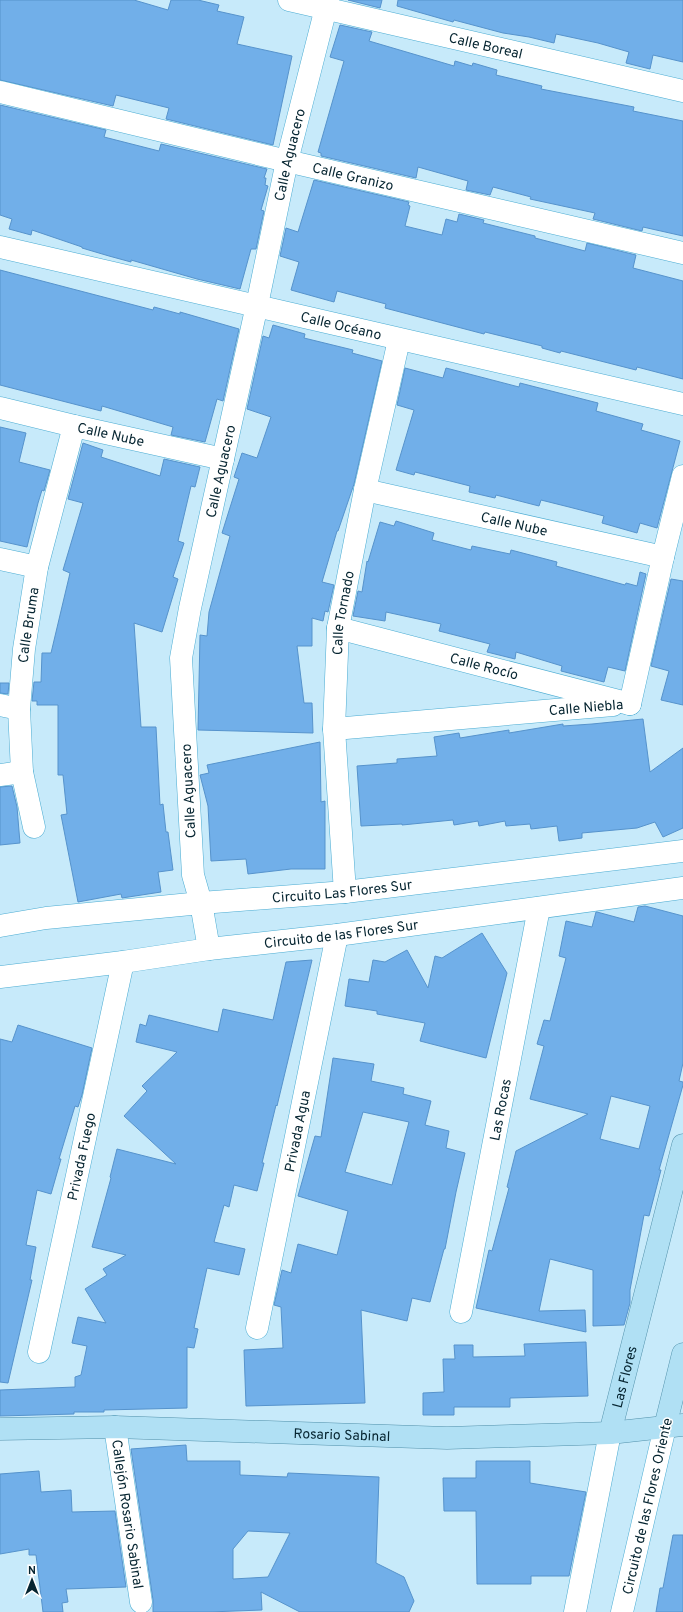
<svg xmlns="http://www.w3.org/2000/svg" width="683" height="1612" font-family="Overpass,sans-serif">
<rect width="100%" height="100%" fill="#c7eafa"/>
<g fill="#71afe9" stroke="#5693cc" fill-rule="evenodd">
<polygon points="0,0 134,0 168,10 171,0 198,0 219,5 217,11 244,17 237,44 292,56 273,145 166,119 169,108 116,95 113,106 0,80"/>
<polygon points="348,0 382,0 380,8"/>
<polygon points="398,0 683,0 683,62 653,55 650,69 626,63 629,52 598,43 556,34 554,43 529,37 503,33 454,20 453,22 397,6"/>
<polygon points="340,25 372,32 369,41 454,66 455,61 472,66 473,63 497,70 496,75 542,86 541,89 634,107 633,111 683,121 683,236 643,227 642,231 593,219 595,213 530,199 531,197 493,187 490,195 466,190 468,181 418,167 416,178 321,156 321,153 318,152 344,61 330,57"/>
<polygon points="0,105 106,130 104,137 159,151 161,144 267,169 264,178 266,178 265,185 268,186 261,210 264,211 256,249 251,249 240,289 197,279 131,260 131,262 109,256 82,248 82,247 32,230 31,235 9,229 12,219 0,215"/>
<polygon points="314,180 409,202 408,205 410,206 405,226 442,235 446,219 457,222 459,214 484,220 483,223 535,236 535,238 585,251 587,243 636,255 633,268 683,281 683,379 637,367 636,370 561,351 560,353 542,348 542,346 485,332 484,334 385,308 386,304 337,291 334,302 291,290 299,262 280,256 286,228 298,232"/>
<polygon points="0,270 153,310 154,307 180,314 180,312 239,329 223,401 217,399 205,442 171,435 173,427 102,406 101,411 0,385"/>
<polygon points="273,325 305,334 304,338 353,350 352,353 382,361 354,484 338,531 337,531 322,582 334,585 328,612 325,611 323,621 312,618 312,646 297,646 304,703 312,703 313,733 198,730 200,635 207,636 209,612 230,536 222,533 239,479 234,477 242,453 257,458 271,417 247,409 263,336 269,338"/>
<polygon points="405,368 443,378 446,368 519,387 520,383 598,403 596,411 643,424 641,430 680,441 657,528 640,523 637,533 602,523 604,516 569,507 541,500 539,506 496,495 495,498 469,492 470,486 415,472 414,475 396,470 414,410 397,405"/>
<polygon points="0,427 26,433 19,462 50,470 44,491 42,490 38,503 27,547 0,541"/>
<polygon points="83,443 103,450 101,457 160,476 164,459 200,467 195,487 191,486 178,541 184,543 173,577 178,579 162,632 134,623 141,727 156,727 160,805 163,804 166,832 168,832 173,870 158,872 161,892 122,898 121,894 78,902 61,815 67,814 63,775 58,775 58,705 37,705 37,701 32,701 34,682 41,682 42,653 51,653 70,573 63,570 83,503 68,499"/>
<polygon points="396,521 434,533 432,540 471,550 472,546 510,554 511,550 557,562 556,566 625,585 626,583 637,586 640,572 646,574 625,671 608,667 604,682 561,671 562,666 516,652 515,659 487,652 490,644 439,631 441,624 386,612 385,621 353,616 358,591 362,592 367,561 368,562 380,522 394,526"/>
<polygon points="671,579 683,581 683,705 661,700 669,671 651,666"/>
<polygon points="0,683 9,683 8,694 0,693"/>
<polygon points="643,719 650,772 683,748 683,828 663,837 655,822 637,828 582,833 582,838 559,841 557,826 531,829 530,824 506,826 505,821 479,826 478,821 454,825 453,820 402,825 402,824 361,826 357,766 397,763 397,759 437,756 434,737 459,733 460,738 509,730 509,733 563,724 563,726 592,724"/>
<polygon points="320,742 321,802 325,801 325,869 291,869 248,874 246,859 211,861 208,806 200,775 209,773 207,765"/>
<polygon points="12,786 17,807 20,843 0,845 0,787"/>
<path d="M645,906L683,916V1063L679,1081L683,1082V1085L659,1170H661L649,1216L644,1215L630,1290V1303L624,1325L593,1326V1270L550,1259L539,1311L585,1310L586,1332L476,1308L489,1250L492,1251L509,1188L507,1187L516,1151L588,1114L530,1099L544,1046L537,1044L544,1020L550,1021L566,958L559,956L566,921L592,927L596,912H597L634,922L638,907ZM611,1096L650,1106L639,1149L600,1139Z"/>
<polygon points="482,933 507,973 486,1058 420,1041 425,1023 377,1014 377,1011 345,1006 349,979 369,982 373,960 385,962 407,950 428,988 435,956 442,958"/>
<polygon points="312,960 277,1106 276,1105 262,1163 264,1163 257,1191 234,1185 229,1207 224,1205 214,1242 245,1249 239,1275 207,1268 194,1328 198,1329 194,1348 187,1347 187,1408 104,1410 104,1412 74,1412 74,1414 0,1416 0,1390 75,1387 75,1377 81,1375 87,1346 72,1343 78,1317 106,1323 85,1289 107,1275 103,1269 126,1255 92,1247 111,1178 110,1177 117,1149 176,1164 124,1116 147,1091 142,1086 177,1052 136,1042 140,1024 146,1026 149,1015 218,1032 223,1009 273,1020 286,962"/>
<polygon points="18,1025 92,1048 82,1095 78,1107 75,1106 59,1159 61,1159 51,1194 37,1190 26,1245 36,1247 30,1280 32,1280 8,1383 0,1382 0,1039 12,1042"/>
<path d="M333,1058L374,1064L371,1081L404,1088L403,1094L431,1101L425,1125L449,1131L446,1148L465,1153L456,1192L445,1249H444L430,1302L412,1298L407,1321L361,1310L365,1403L246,1406L244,1350L283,1348L281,1307L274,1305L282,1270L291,1273L298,1244L337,1255L348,1211L298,1196L315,1136L321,1137ZM363,1112L409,1122L392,1185L345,1172Z"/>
<polygon points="586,1342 588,1396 510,1398 510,1407 454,1407 454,1415 423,1415 423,1393 444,1392 443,1359 455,1359 454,1345 473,1345 473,1357 525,1356 524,1344"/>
<path d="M186,1445L187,1461H240V1475L287,1477L288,1473L379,1477L376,1563L404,1577L414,1601L409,1612H300L261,1592L262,1610L209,1612H153V1600L131,1449ZM248,1531L290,1533L268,1577L233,1579V1549Z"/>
<polygon points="476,1461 530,1461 530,1483 586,1492 569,1576 531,1576 531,1584 477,1584 476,1511 444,1511 443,1478 476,1478"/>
<polygon points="39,1471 41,1492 71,1490 72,1512 115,1511 126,1587 66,1589 68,1602 62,1603 63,1612 43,1612 36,1555 29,1555 29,1549 0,1554 0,1474"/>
<polygon points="673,1535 683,1535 683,1612 656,1612 660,1588 663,1588"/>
</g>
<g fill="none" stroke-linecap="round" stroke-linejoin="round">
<g stroke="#4bacd2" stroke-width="23">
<g id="minor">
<path id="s1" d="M289,0L683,91"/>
<path id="s2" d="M0,92L287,161L683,253"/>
<path id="s3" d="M0,247C228,298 455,353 683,404"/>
<path id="s4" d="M0,408L74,426L223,459"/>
<path id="s5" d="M365,490L663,557"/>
<polyline points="0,559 37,567"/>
<path id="s6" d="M338,628L630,704"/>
<polyline points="630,704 663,557 683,476"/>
<polyline points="0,705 19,709"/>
<polyline points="334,729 613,705"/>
<polyline points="0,775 22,772"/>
<path id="s7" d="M34,827L22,772L19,709L24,649L37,567L74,426"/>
<path id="s8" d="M345,892L334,729L338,628L365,490L399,340"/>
<path id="s9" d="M0,926L46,918L201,903L345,892L683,851"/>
<path id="s10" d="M209,949L201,903L193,875L181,658L190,608L257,305L287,161L328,0"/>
<path id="s11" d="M0,977L123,962L209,949L337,935L683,888"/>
<path id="s12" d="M461,1312L539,908"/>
<path id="s13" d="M257,1328L337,935"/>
<path id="s14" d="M39,1352L123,962"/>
<path id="s15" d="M115,1427L141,1602"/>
<polyline points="575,1612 610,1433"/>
<polyline points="622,1612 665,1427"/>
</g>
</g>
<g stroke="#5291ab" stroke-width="23">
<g id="major">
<polyline points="665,1427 683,1354"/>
<path id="s16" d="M0,1429L115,1427L447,1438L610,1433L683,1425"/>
<path id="s17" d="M610,1433L683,1145"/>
</g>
</g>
<use href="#minor" stroke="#fff" stroke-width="22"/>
<use href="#major" stroke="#b0e0f4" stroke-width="22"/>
</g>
<g text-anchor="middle" stroke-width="3" stroke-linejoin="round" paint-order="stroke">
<g font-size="14" fill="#062531" stroke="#fff">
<text dy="5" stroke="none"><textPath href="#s1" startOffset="202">Calle Boreal</textPath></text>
<text dy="5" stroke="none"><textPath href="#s10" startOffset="808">Calle Aguacero</textPath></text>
<text dy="5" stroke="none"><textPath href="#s2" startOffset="363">Calle Granizo</textPath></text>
<text dy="5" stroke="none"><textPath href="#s3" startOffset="350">Calle Océano</textPath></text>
<text dy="5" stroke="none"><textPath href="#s4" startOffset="114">Calle Nube</textPath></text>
<text dy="5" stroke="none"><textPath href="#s10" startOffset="484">Calle Aguacero</textPath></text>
<text dy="5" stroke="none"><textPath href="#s5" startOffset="153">Calle Nube</textPath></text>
<text dy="5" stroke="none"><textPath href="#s8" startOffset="280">Calle Tornado</textPath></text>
<text dy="5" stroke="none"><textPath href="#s7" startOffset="204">Calle Bruma</textPath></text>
<text dy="5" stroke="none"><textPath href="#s6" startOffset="151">Calle Rocío</textPath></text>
<text transform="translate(586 707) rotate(-5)" y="5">Calle Niebla</text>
<text transform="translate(188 791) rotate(-93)" y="5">Calle Aguacero</text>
<text dy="5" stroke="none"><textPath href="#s9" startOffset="344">Circuito Las Flores Sur</textPath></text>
<text dy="5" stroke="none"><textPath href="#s11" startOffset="344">Circuito de las Flores Sur</textPath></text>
<text dy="5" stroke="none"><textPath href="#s12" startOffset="206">Las Rocas</textPath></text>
<text dy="5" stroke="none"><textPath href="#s13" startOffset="201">Privada Agua</textPath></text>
<text dy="5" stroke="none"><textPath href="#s14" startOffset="200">Privada Fuego</textPath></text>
<text dy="5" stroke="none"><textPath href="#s17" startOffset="58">Las Flores</textPath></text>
<text dy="5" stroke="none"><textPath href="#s16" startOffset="342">Rosario Sabinal</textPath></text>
<text transform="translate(647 1506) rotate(-77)" y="5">Circuito de las Flores Oriente</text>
<text dy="5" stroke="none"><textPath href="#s15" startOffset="88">Callejón Rosario Sabinal</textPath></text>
</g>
</g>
<g transform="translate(32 1580)" stroke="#ffffff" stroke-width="3" paint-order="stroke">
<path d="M0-3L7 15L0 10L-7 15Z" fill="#062531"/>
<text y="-6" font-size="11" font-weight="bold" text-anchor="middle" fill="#062531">N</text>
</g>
</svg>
